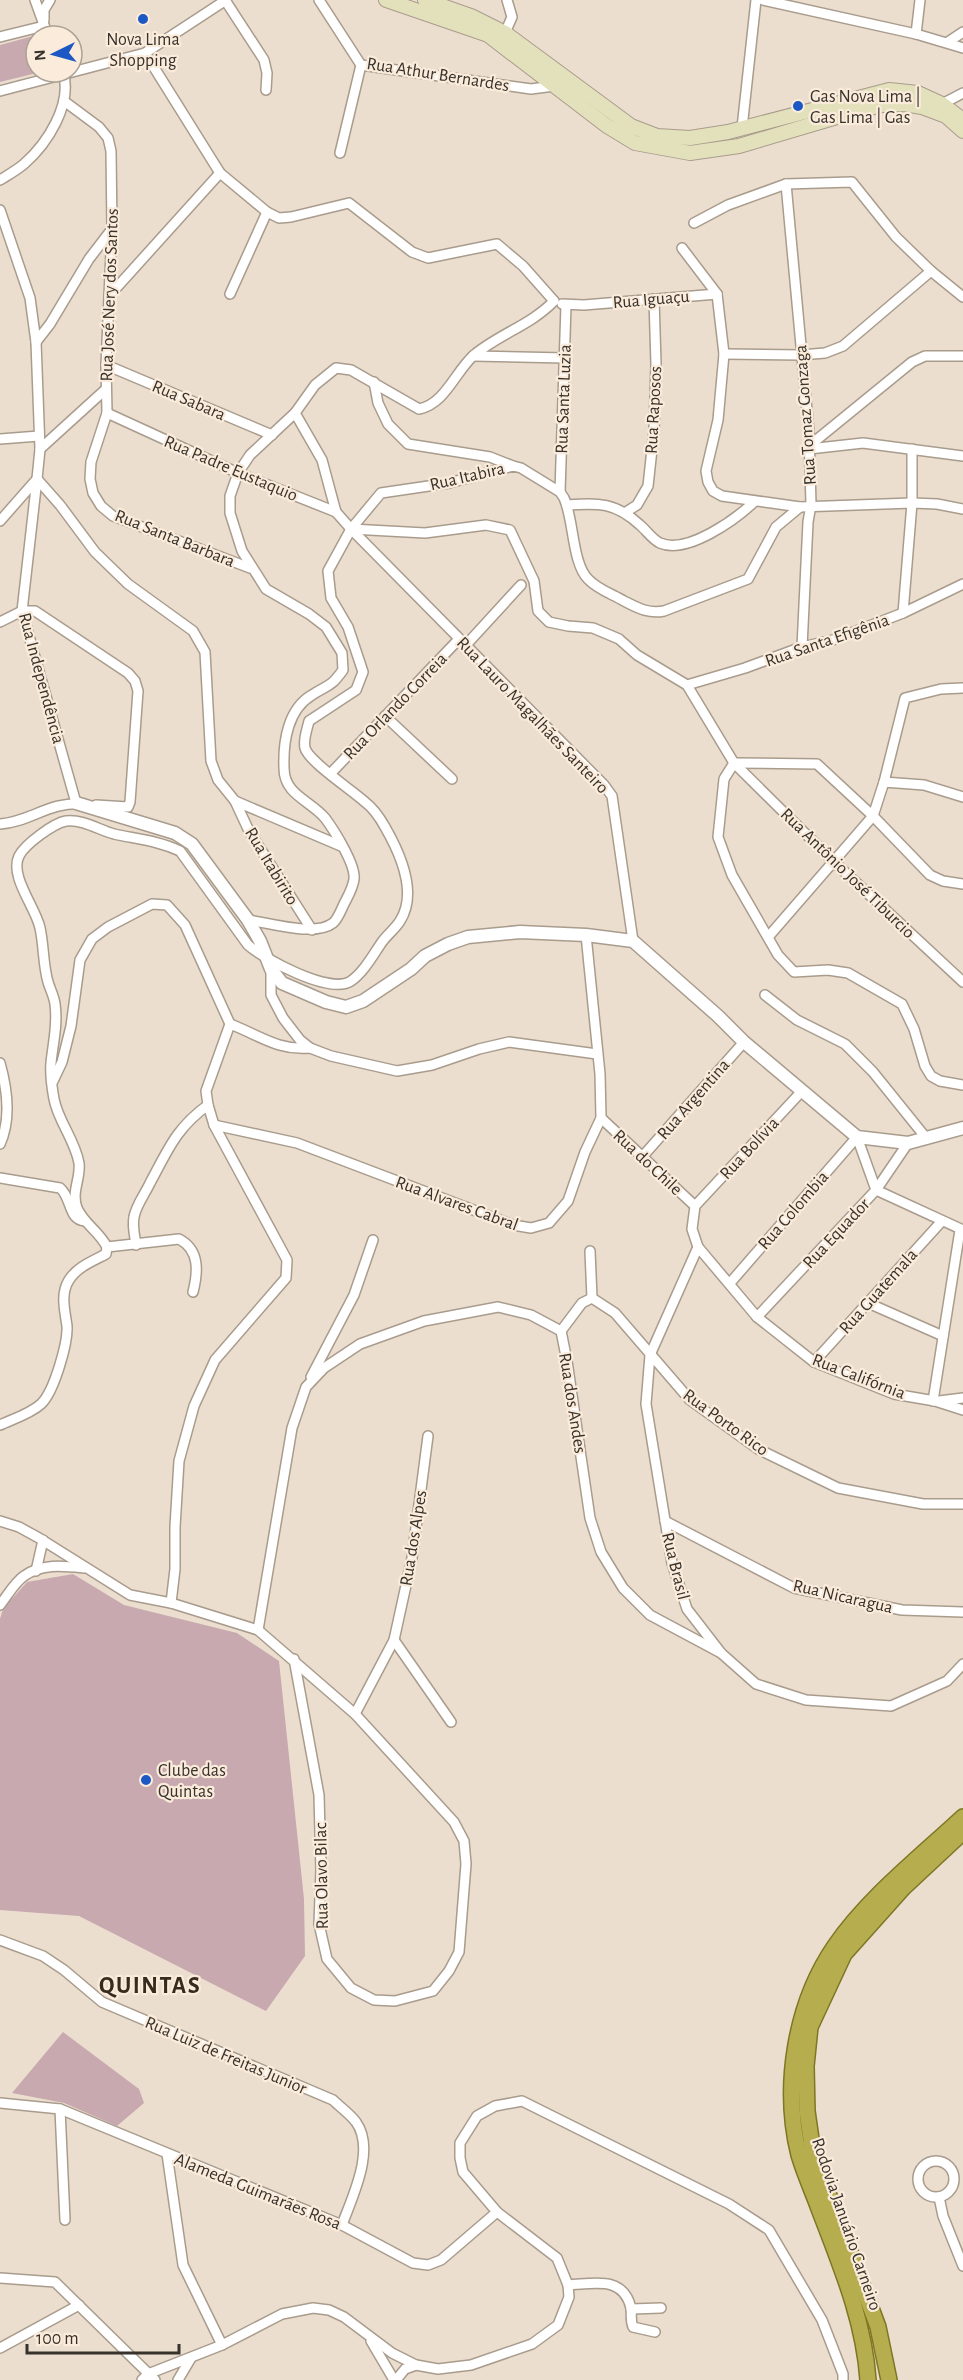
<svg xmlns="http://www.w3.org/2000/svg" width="963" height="2380" font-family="'Alegreya Sans',sans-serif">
<rect width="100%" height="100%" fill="#ecdece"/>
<g fill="#c8a9b0">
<polygon points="37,35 36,72 41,72 0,82 0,45"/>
<polygon points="73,1574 124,1605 237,1633 279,1661 304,1899 305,1956 266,2011 79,1916 0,1910 0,1619 3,1609 27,1582"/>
<polygon points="63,2032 139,2089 144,2103 117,2126 64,2103 12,2093"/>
</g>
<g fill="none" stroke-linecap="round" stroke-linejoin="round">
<g stroke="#a99c8d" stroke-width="12">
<g id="minor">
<polyline points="35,0 48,36"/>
<polyline points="225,0 264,60 267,73 266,90"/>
<polyline points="319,0 361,65 531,89 554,86"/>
<polyline points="763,0 916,34 963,48"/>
<polyline points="44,20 44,10 50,0"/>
<polyline points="505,33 512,17 507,0"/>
<polyline points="916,34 920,0"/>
<polyline points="0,37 44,26"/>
<polyline points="948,42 963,32"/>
<polyline points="145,53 220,173 267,212 279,218 291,217 349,203 412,252 428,258 497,244 523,266 554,301"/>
<polyline points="0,91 145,53 226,0"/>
<polyline points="64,101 99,127 108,138 111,151 112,229 106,365 107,413 91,462 90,479 93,493 101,506 113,516 250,568"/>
<polyline points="942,104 963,93"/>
<polyline points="742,128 756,0"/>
<polyline points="340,153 361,65"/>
<path d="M0,180C8,175 17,170 24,164C47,144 73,104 63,72"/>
<polyline points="786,184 809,432 811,505 808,522 802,647"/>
<polyline points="0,210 30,298 36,342 40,449 37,479 60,505 95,552 128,584 193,631 205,652 211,761 218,780 235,801 341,846"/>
<polyline points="694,223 728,205 786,184 852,182 896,237 931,271 963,297"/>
<polyline points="682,248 717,294"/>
<polyline points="230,294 267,212"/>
<polyline points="717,294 724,354 718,420 706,471 708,482 713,491 722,496 800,507 912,503 937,504 963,509"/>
<polyline points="109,296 220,173"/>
<polyline points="562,304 584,305 717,294"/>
<polyline points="36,342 50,324 89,259 112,229"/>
<polyline points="724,354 801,355 825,353 843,346 931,271"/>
<polyline points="473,356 565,358"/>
<polyline points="106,365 272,435"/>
<polyline points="374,382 378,403 388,424 408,444 490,457 513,466"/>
<polyline points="107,413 238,473 336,512 351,529 604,785 612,796 633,941"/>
<polyline points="295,413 322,460 336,512"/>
<polyline points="0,439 39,436"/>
<polyline points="809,446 912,362 925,356 963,356"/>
<polyline points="40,449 106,389"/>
<polyline points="809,449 863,443 963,456"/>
<polyline points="37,479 22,611 76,803"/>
<polyline points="560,492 566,305"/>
<path d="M567,505C599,503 615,502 640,525C646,530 653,540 660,543C687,555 736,519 754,502"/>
<polyline points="626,512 637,505 648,486 654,431 656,364 654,299"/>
<polyline points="0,521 37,479"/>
<polyline points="351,529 425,533 486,525 510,530 534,581 538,611 549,622 568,626 593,628 619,639 637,655 687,685 734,763 834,862 963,982"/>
<polyline points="903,613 912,503 912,449"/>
<polyline points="0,622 22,611 35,611 128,673 135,681 138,691 130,802 128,807 96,805"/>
<polyline points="466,645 521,585"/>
<polyline points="687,685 745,668 802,647 833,640 903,613 963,584"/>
<polyline points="385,716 452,779"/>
<polyline points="734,763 724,779 718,837 732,875 778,955 794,972 828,970 848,973 902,1004 914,1029 925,1066 931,1076 940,1081 963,1085"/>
<polyline points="734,763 817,764 873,816 930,875 943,881 963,884"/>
<polyline points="331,773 459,639"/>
<polyline points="884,782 905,698 941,689 963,688"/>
<polyline points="235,801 249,831 312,930"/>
<path d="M0,824C30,822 50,801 83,804"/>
<path d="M248,920C270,923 315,937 333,923C338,919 341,910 344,904C348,896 353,888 354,879C356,865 334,830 325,818C310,800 284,795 284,768C283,741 288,709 312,695C329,684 330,688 343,670L342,653L326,627L309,614L266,589L242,551L230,513V496L238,473L250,455L295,413L315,385L336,368L351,370L419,409C445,404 455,372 474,355C499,334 531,325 554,301"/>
<polyline points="769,936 873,816 884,782 924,785 963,797"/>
<polyline points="271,969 271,995 283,1018 300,1040 310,1048 331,1056 397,1071 432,1065 479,1049 509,1042 597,1054"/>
<polyline points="765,995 797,1020 845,1044 873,1072 927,1139"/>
<path d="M0,1063C7,1088 11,1120 0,1144"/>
<polyline points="53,1081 62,1062 71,1026 80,960 92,939 108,927 152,904 167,905 185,925 230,1024"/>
<polyline points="802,1091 695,1206 692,1229 698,1247 757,1317 814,1362 894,1394 935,1401 963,1410"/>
<polyline points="601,1118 695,1206"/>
<polyline points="214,1125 297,1143 513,1225 531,1228 549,1223 568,1201 585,1152 601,1118 600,1074 586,935"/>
<polyline points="643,1156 744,1042"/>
<path d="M0,1178L60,1188C72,1198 68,1220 85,1221"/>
<polyline points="876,1190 963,1230"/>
<path d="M136,1245C135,1236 132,1227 134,1217C136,1205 145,1194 150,1183C168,1150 176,1128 208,1105"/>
<path d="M107,1247L179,1239C200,1250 198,1272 193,1292"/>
<polyline points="698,1247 650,1355 646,1404 672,1563 687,1609 721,1653 756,1684 806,1700 891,1706 947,1681 963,1664"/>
<polyline points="590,1251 592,1298"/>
<polyline points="730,1283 857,1137 876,1190"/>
<polyline points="868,1303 943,1336"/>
<polyline points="757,1317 876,1190 908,1143"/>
<polyline points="561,1331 582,1303 592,1298 615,1313 690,1400 758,1449 838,1488 923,1504 963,1504"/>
<polyline points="814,1362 942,1221"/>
<polyline points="311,1377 354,1295 373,1240"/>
<polyline points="933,1401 960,1230"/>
<polyline points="939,1401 963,1398"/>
<path d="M0,1425C13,1419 30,1414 41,1404C54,1392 68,1343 67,1326C65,1311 60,1294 69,1280C77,1267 93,1261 106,1254L107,1247C99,1231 84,1224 77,1208C71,1192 81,1178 79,1163C75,1140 58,1121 54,1099C52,1088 50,1074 51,1063C53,1043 58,1024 55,1004C54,996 50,989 48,982C43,965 44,946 40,928C36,908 9,876 19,856C25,844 54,823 66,821C83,819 99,830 114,834C137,839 159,841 180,851L248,945C264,959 330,995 351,981C364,972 373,955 382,942C387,935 395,929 400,921C418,893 400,853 385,827C380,818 373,808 365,802C352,790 309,762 305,748C303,739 307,730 309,721L356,690L363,672L348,627L331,598L328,571L351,529L381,493L449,483L513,466L521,468L560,492L564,498C574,520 572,563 588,579C597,589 612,594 624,601C638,608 648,614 664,611L748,579L776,527L800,507"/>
<polyline points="0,1521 19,1527 39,1538 130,1595 171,1603 258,1630 355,1714 454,1822 464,1841 466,1864 459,1952 449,1971 433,1991 395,2001 374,2000 351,1988 327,1959 319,1924 321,1870 319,1795 294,1659"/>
<polyline points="665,1521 794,1588 902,1610 963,1612"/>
<polyline points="36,1571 43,1540"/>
<path d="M171,1603L175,1569V1527L179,1461L194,1406L215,1360L286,1278L287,1260L214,1125L208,1105L206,1091L230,1024C259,1035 278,1051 310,1048"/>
<path d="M0,1605C7,1596 15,1582 24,1576C41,1563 65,1566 84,1568"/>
<polyline points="258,1630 292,1428 306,1387 324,1368 360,1344 424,1321 498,1307 531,1315 561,1331 567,1361 590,1518 601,1552 623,1588 650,1615 721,1653"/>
<polyline points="394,1640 451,1722"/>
<polyline points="355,1714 394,1640 412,1558 428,1436"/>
<path d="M0,1940L43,1956L64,1970L102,2002L333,2100C340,2107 350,2114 356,2122C376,2150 352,2197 342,2225"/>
<polyline points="0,2103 60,2109 342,2225 413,2263 428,2265 441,2260 497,2212"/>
<polyline points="60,2109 65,2220"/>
<polyline points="167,2154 183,2265 222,2345"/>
<circle cx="936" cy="2179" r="18"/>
<polyline points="939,2197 943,2216 963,2266"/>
<polyline points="0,2278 55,2282 155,2380"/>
<path d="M568,2285C594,2284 623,2275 631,2308C632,2315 630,2320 633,2327L655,2332"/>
<polyline points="631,2309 661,2308"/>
<polyline points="371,2341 394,2380"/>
<polyline points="0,2348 79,2305"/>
<polyline points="142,2380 148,2374 222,2345 282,2314 313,2308 329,2310 344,2317 392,2353 416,2365 438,2369 471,2365 532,2344 558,2325 569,2297 568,2285 557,2258 497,2212 463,2172 460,2158 460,2143 477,2116 495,2106 522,2101 729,2204 769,2230 822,2320 843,2374 843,2380"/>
<polyline points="178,2380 191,2358"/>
<polyline points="396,2380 405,2369 416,2365"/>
</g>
</g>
<g stroke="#a99c8d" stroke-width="15">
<polyline id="tertiary" points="76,803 175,833 192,844 248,920 260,941 271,969 282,983 326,1002 346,1007 363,1001 411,969 425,956 448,944 468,937 520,932 586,935 633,941 718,1016 744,1042 857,1137 908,1143 963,1128"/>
</g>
<g stroke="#a99c8d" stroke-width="16">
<g id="secondary">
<polyline points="386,0 488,35 607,126 635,143 690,153 739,146 847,114 882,105 904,104 922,107 946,116 963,131"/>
<polyline points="425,0 471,16 505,33 631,126 657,136 690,138 728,132 889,90 918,93 942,104 959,117"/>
</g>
</g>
<g stroke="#7d7624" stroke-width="18">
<g id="trunk">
<path d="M868,2380C864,2319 840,2264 818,2206C812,2190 804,2172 799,2155C782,2087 795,2004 835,1946C868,1898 920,1857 963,1817"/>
<polyline points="889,2380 878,2327 813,2153 807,2111 806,2066 810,2027 844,1954 903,1888 963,1832"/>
</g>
</g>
<use href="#minor" stroke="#fff" stroke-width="9"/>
<use href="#tertiary" stroke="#fff" stroke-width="12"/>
<use href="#secondary" stroke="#e3e1bc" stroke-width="14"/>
<use href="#trunk" stroke="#b6ae4e" stroke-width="15"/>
</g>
<g fill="#1c58c4" stroke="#faebdb" stroke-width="2">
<circle cx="143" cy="19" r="6"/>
<circle cx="798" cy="106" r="6"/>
<circle cx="146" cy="1780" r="6"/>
</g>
<g text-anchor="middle" stroke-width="4.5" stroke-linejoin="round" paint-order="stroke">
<g font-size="18" fill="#37322b" stroke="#faebdb" text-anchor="start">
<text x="143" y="45" text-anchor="middle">Nova Lima<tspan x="143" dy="21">Shopping</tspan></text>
<text x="810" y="102">Gas Nova Lima |<tspan x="810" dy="21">Gas Lima | Gas</tspan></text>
<text x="158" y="1776">Clube das<tspan x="158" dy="21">Quintas</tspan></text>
</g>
<g font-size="18" fill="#37322b" stroke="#faebdb">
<text transform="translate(438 74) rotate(9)" y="6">Rua Athur Bernardes</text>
<text transform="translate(109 295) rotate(-88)" y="6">Rua José Nery dos Santos</text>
<text transform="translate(651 299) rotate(-5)" y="6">Rua Iguaçu</text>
<text transform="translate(563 399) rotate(-88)" y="6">Rua Santa Luzia</text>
<text transform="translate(189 400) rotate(23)" y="6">Rua Sabara</text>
<text transform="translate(653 410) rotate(-87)" y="6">Rua Raposos</text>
<text transform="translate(805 415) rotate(-94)" y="6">Rua Tomaz Gonzaga</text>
<text transform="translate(231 468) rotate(23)" y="6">Rua Padre Eustaquio</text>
<text transform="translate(467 476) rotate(-13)" y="6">Rua Itabira</text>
<text transform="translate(175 538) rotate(22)" y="6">Rua Santa Barbara</text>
<text transform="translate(827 640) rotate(-19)" y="6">Rua Santa Efigênia</text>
<text transform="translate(42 678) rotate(75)" y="6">Rua Independência</text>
<text transform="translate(395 706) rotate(-46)" y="6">Rua Orlando Correia</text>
<text transform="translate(533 715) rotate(46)" y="6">Rua Lauro Magalhães Santeiro</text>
<text transform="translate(272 866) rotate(59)" y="6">Rua Itabirito</text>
<text transform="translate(848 873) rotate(44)" y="6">Rua Antônio José Tiburcio</text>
<text transform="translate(693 1099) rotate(-49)" y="6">Rua Argentina</text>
<text transform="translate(749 1148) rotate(-47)" y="6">Rua Bolívia</text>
<text transform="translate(648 1162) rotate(43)" y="6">Rua do Chile</text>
<text transform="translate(457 1203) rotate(20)" y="6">Rua Alvares Cabral</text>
<text transform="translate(793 1210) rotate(-49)" y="6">Rua Colombia</text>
<text transform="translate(836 1233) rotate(-47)" y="6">Rua Equador</text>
<text transform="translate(878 1291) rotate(-48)" y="6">Rua Guatemala</text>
<text transform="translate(859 1376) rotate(21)" y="6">Rua Califórnia</text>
<text transform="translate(573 1403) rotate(81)" y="6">Rua dos Andes</text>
<text transform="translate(726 1422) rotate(36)" y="6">Rua Porto Rico</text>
<text transform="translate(413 1538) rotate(-81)" y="6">Rua dos Alpes</text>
<text transform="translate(676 1566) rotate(76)" y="6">Rua Brasil</text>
<text transform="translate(843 1596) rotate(13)" y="6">Rua Nicaragua</text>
<text transform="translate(321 1876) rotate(-91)" y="6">Rua Olavo Bilac</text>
<text transform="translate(226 2055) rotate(23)" y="6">Rua Luiz de Freitas Junior</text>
<text transform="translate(258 2191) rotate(22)" y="6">Alameda Guimarães Rosa</text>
<text transform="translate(847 2224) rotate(71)" y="6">Rodovia Januário Carneiro</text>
</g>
<g font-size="24" font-weight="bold" letter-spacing="1.5" fill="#352b1e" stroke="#faebdb">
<text x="150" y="1993">QUINTAS</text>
</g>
</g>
<g transform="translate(54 54) rotate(265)"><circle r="28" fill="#faebdb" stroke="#aca195" stroke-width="1.5"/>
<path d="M0-4.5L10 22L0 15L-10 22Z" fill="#1c58c4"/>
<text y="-9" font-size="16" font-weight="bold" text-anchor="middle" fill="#37322b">N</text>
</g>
<path d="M27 2344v9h152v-9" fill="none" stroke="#37322b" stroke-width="3"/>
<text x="36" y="2344" font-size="18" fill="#37322b" stroke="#faebdb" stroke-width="4.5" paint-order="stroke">100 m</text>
</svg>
